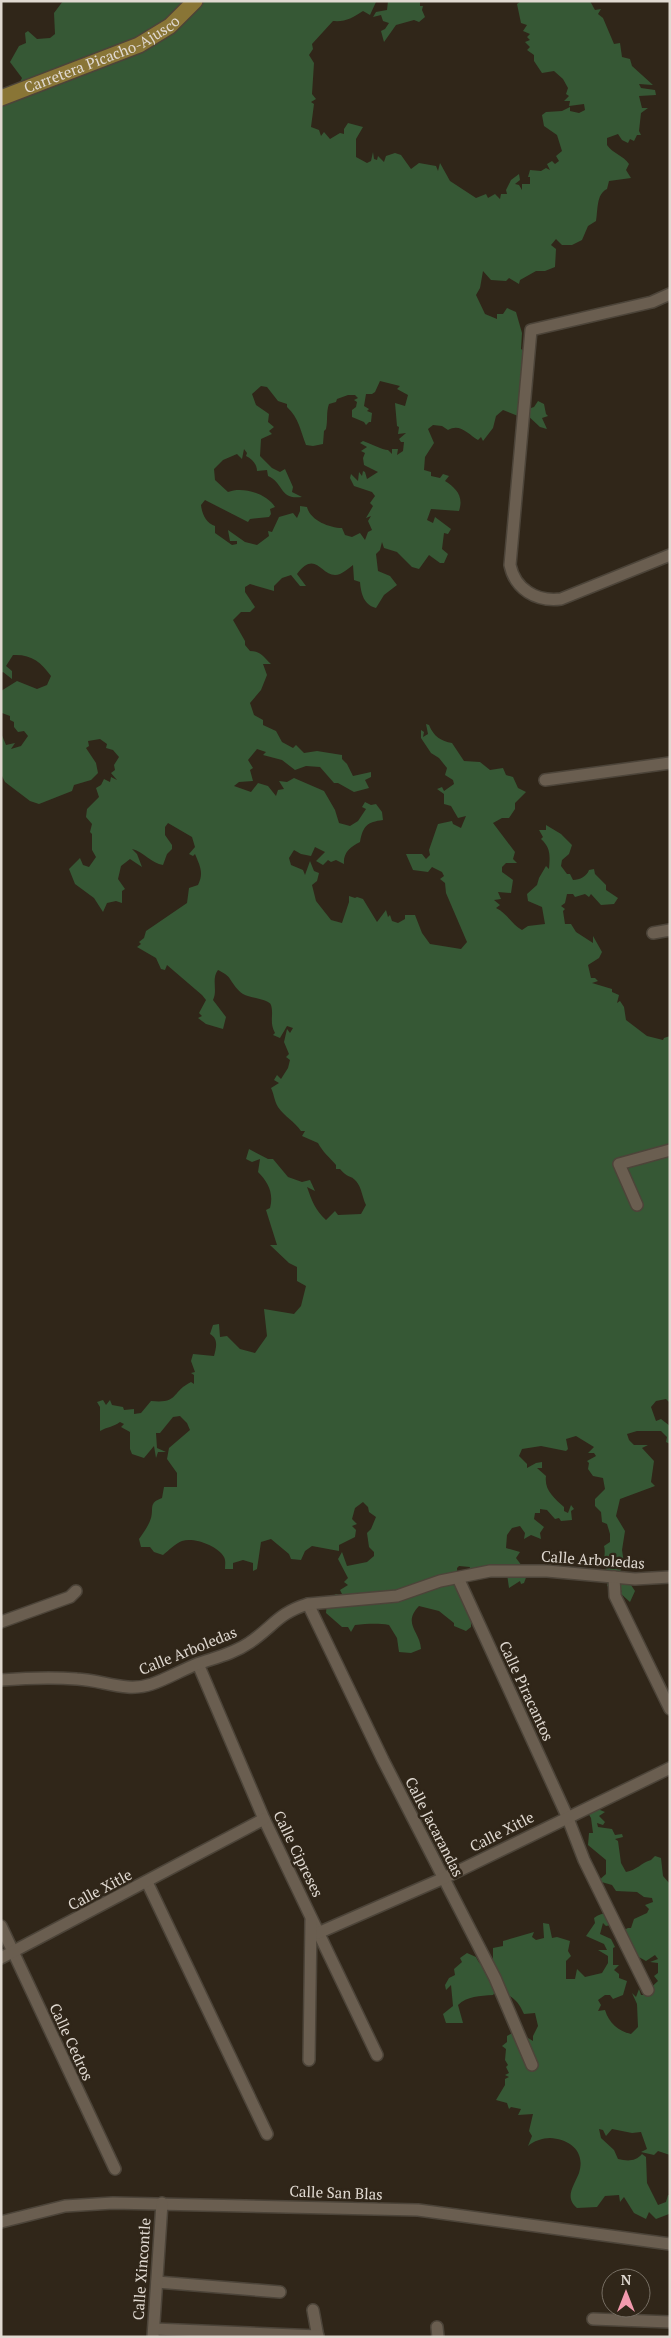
<svg xmlns="http://www.w3.org/2000/svg" width="671" height="2338" font-family="'PT Serif',serif">
<rect width="100%" height="100%" fill="#302619"/>
<g fill="#365835" fill-rule="evenodd">
<path d="M63,1L376,2L370,15L363,11C352,18 346,22 333,21L312,44L313,49L309,55L314,63L312,94L316,99L311,102L314,104L311,127L319,130L321,136L324,132L330,139L340,133L344,134V129L348,123L363,127L356,139V157L367,163L371,161L373,152L374,159L377,160L378,156L384,162L386,156L395,153L401,155L411,169L419,163L436,166L438,171L440,163L450,181L476,198L486,194L488,198L495,194L500,199L501,194H507L506,190L511,180L519,174L520,180L515,184L519,185L522,190V184H530V177H528L530,170L541,171L546,168L550,170L547,164L552,161L555,164L559,161L556,156L562,151L557,135L544,126L542,115L546,112L562,111L570,107V111L579,113L585,110L584,104L569,106L570,101H564L569,96L566,94L568,88L563,79L554,71L542,73L534,61V55L527,50L530,47L525,42L530,40L527,37L530,34L523,31L527,25L521,23L517,4L521,1H590L595,10L601,9L598,14L603,18L614,44L620,43L622,57L630,59L632,66L653,85L639,84L641,88L655,90L656,95L639,96L642,108H648L641,113L639,131L641,135H637L634,141L630,139L628,143L622,140L618,134L607,138V145C613,154 623,155 629,164L626,170L631,178L609,181L607,189C596,194 598,211 596,221L588,226L582,240L572,245H562L556,239L551,245L556,249L555,267L545,271H536L520,280L519,284L509,278L506,281L491,280L483,271L480,288L476,295L485,314L497,319V314H503L507,308L516,312L522,333L521,349L527,353L528,409L534,407L538,401L544,404L546,414L548,416L542,418L547,429L540,427L525,413L518,416L503,410L496,416L493,428L483,441L481,437L478,440C468,434 460,423 448,430L442,426L433,425L428,429L434,443L425,457L424,470L431,472V476L440,478L443,474L449,476L445,481C456,488 464,496 459,511L431,509L427,520L433,523L435,517L451,529L448,534L444,533L442,549L448,554L444,563H440L429,555L419,569L412,567L397,552L384,548L382,542L380,550L376,554L378,571L390,576L397,585L384,595L376,608C364,605 361,594 360,582L354,580L353,565C349,568 344,572 340,574C322,581 317,547 297,574L306,586H300L291,575L282,578L274,586V591L250,584L245,587V592L255,607L250,612H241L233,620L245,641V645L250,651C261,651 263,657 271,664H263L267,675L261,690L250,703L254,715L263,720V725L276,731L282,742L293,748L296,745L304,753L317,751L342,755V759L347,764L353,776L371,772V777L365,780L369,788L354,792L338,783H334L320,767L306,766L295,770L282,760L263,755L266,752L257,749L248,760L253,768L250,770L253,781L239,782L234,786L251,792L258,783L268,786L276,796L278,790L284,789L279,781L287,782L294,778L324,791L335,810L339,823L350,826L358,821L366,809L362,807L365,802L371,805L376,804L382,812L383,820C367,822 363,826 360,842C350,847 343,853 344,864L336,860L331,862L328,860L323,865L316,861L325,852L315,847L311,856L301,854L294,850L289,858L291,865L303,870L305,875L310,861L314,871L319,873L317,881L312,885L316,901L331,920L342,923L349,902V896L355,898L357,897L363,899L377,922L386,910L388,917L390,915L392,921L398,923L405,919V915H415L422,933L430,944L461,949L467,942L446,893L445,883L440,879L444,876L442,872L432,867L428,872L413,870L406,854H422L426,859L430,855L429,850L438,824L452,821L453,824L461,828L466,816L458,818L451,806L444,804V794L437,789L442,787L444,791L454,784L453,780L445,775L447,768L439,758L431,753L421,738V730L424,732L423,737L428,734L426,724L429,725C434,737 441,741 452,743L464,761L480,762L490,770L503,768L506,775L513,777L518,788L526,792L515,803V809L509,818H502L493,823L515,852L513,859L517,863H506L502,867V872L513,880L511,893L498,892L501,899L494,900L500,905L496,908C507,913 512,925 522,930L528,926L545,924L542,907L528,901L527,894L537,885L539,878L546,866L549,869C550,856 551,848 541,839L543,837L539,830H546V825L561,834L572,845L569,854L562,860L561,866L567,874H570L573,880C580,880 587,876 589,870L594,869L595,874L606,885V890L618,898L614,904L601,905L591,894L589,897L585,894L575,897L573,894H567L565,903L561,906L565,909L563,911L565,924H571L576,932L593,943V936L602,952L599,958L588,965L591,978H595L598,981L592,983L612,989V992L619,995L617,1003L620,1001L624,1007L626,1020L647,1036L663,1040L664,1038L670,1036V1403L666,1399L656,1401L651,1407L656,1421L661,1419L670,1426V1444L666,1442L667,1437L661,1431H637L627,1434L629,1440L634,1445H648L642,1448L654,1461L651,1482L655,1486L620,1499L616,1516L625,1531L622,1550L624,1563L620,1565L621,1570L618,1573L629,1582L635,1591L630,1602L620,1593L622,1591L607,1586L610,1573C599,1566 607,1556 604,1546L610,1542V1534L607,1524L602,1522L601,1512L595,1506V1499L605,1489L603,1478L593,1476L588,1469L589,1463L587,1461L596,1456L594,1453H588L594,1447L576,1436L566,1439L568,1449L566,1451L541,1446L522,1449L519,1456L527,1464V1468L536,1463L542,1462V1468H537L546,1476C544,1490 554,1498 564,1507V1511L568,1513L571,1505L574,1509L571,1511L572,1520L561,1521L559,1518L555,1519L547,1510L540,1509V1513H535L534,1519L544,1527L540,1533L541,1539L531,1535L524,1539L525,1533L520,1526L512,1528L507,1535L506,1548L520,1552L516,1558L522,1566L532,1572L528,1565L536,1568L537,1574L533,1578L527,1575L524,1583L521,1584L520,1581L509,1588L507,1574L494,1564L485,1577L477,1579L474,1575L471,1581L468,1573L470,1567L459,1566L457,1568C458,1586 460,1602 471,1616V1627L466,1631L454,1626V1623L439,1611L419,1606C402,1624 420,1631 421,1649L411,1653L399,1652L397,1638L389,1625C377,1623 367,1624 355,1625L351,1632L348,1627H342L326,1613L327,1600L336,1594L343,1596L340,1590L348,1585L344,1582L348,1578L338,1559L342,1552L347,1566L367,1562L374,1556V1552L369,1547L367,1533L371,1529L376,1517L369,1512L368,1507L363,1502L355,1508L352,1519L357,1524L352,1526L356,1530L355,1537L339,1545V1551L312,1546L305,1551L301,1560L291,1559L289,1554L271,1539L261,1542L257,1569L253,1571V1563L243,1560L233,1563V1569H225C225,1565 226,1561 224,1557C218,1546 194,1537 182,1541C176,1543 168,1551 163,1555L154,1552L150,1547H141L139,1539C144,1532 149,1525 151,1518C154,1508 148,1503 162,1498L164,1487H177V1473L167,1459L169,1448L190,1430L187,1423L180,1416L173,1417L160,1433H156L157,1448L166,1452H158L156,1458L154,1446L144,1458L132,1454L130,1449V1432L121,1427L124,1424L120,1422C113,1427 107,1427 100,1431V1407L97,1402L103,1400L106,1405L110,1400L112,1405L123,1407L124,1410L134,1409V1414L141,1413L151,1401C179,1404 171,1392 191,1382L194,1384V1375L191,1373L195,1372L191,1361L193,1354L214,1356C216,1348 219,1339 210,1334L213,1325L219,1324L220,1337L227,1336L240,1349L255,1353L267,1336L264,1309L294,1314L301,1306L306,1286L297,1281V1267L289,1263L270,1245H277L266,1210L270,1208C274,1193 268,1182 258,1172L260,1159L252,1162L246,1159L249,1149L268,1159H273L288,1177L302,1182L310,1180L315,1191L307,1187C312,1201 315,1210 326,1220L335,1211L338,1215L361,1214L366,1205C362,1197 362,1188 356,1181C351,1175 347,1178 340,1169H336V1165C330,1158 322,1151 318,1143L302,1136L305,1131H301C295,1122 284,1116 278,1107C274,1100 274,1094 271,1088L279,1083L274,1080L277,1075L281,1079L288,1068L290,1060L286,1057L289,1054L284,1042L287,1029L290,1033L293,1028L287,1026L280,1038L273,1035L275,1033C269,1022 274,1015 271,1005C269,999 250,998 243,994C237,990 234,985 230,979C228,975 222,972 218,970C211,979 218,990 213,1000L226,1017L223,1029L206,1024L198,1018L202,1016L199,1013L206,1000L202,995L167,965L165,970L161,969L156,958L137,947L141,944L139,942L144,938L146,931L187,903L189,888L198,885C204,873 200,866 195,854L193,856L189,854L195,847L192,837L168,823L165,827V835L172,845V849L167,854L163,865C152,864 143,851 132,849L137,854L142,867L130,859L121,866L118,879L125,889L122,891V903L116,901L107,903L103,912L94,898L75,884L69,869L80,858L83,865L89,867L96,857L92,850V834L90,832L92,824L86,817L87,809L99,797L96,788L101,785L104,779L110,782L111,777L117,780L111,773L115,770L114,765L119,757L113,750L106,748L107,744L100,739L88,741L89,746L86,748L96,763L98,773L91,780L74,785L72,791L39,804L30,801L5,782L1,774V733L6,745L15,743L11,749L21,746L28,736L24,731L18,732L14,727V722L10,720V716L2,713L1,691L17,681L37,689L47,685L51,676C41,662 31,654 13,655L6,666L12,671V679L3,672L1,673V91L16,90L22,78L10,62L19,46L26,43L25,33L28,31L37,39L50,38L55,34L54,13ZM380,381L400,386L397,389L408,395L405,406L395,403L397,426L399,427L398,434L406,433L399,439L401,442H404L403,451L397,455L398,449H392V454L388,450C383,450 369,443 363,441L360,443L367,447L361,451L365,453L363,458L364,465L378,472L367,479L365,472L363,471L362,476L359,472L358,481L351,474L350,478L354,486L372,492L375,496L370,503L373,506L366,518L371,516L368,521L372,530L368,532L365,540L360,533L352,537L345,535L342,528C329,528 310,520 307,507L300,506V511L297,518L293,513L279,517L272,532L268,531L269,536L257,545L245,542L228,530L230,541H237V544L232,545L215,533V526C206,523 202,514 201,505L205,500L248,522L250,519L269,517L271,514L270,509L275,507C267,494 243,486 228,492L215,480L214,469L223,460L237,454L242,459L244,449L247,453L246,456C252,459 257,464 257,471L267,470L268,476C284,483 279,500 302,497L292,492L293,487L285,469L280,472L272,468L260,456L261,439L272,434L269,431L274,427L268,422L269,414L256,405L252,394L261,386L267,387L278,401L287,404V407C299,418 300,430 306,445L313,446L323,444L324,431L326,429C328,420 326,412 329,404L336,402L337,399L348,395H355L358,398L354,400L357,402L356,407L352,410V417L364,422L366,425L369,422H371L372,413L367,411L369,409L364,406L366,394H372L375,392Z"/>
<polygon points="388,1 420,1 420,6 423,6 422,10 425,17 419,22 414,20 396,25 384,42 381,31 385,29 389,23 383,21 381,15 373,17 376,12 387,10"/>
<path d="M595,1808L605,1812L599,1816L605,1822L603,1825L597,1823L598,1827L612,1829L615,1835L622,1834L623,1837L615,1839L618,1841L621,1863L626,1872C637,1870 641,1863 651,1860L655,1856L661,1858L663,1876L670,1884V2155L658,2151L654,2155L641,2152L647,2149L641,2132L632,2133L612,2129L606,2136L603,2130L599,2129L601,2138L614,2150L618,2159C627,2161 635,2162 642,2154L646,2157L647,2183L658,2205L666,2202L668,2195H670L669,2214L656,2219L649,2212L646,2219L634,2213L624,2197L620,2202L619,2195L605,2196L597,2207L577,2208C564,2197 574,2186 579,2173C586,2151 569,2139 550,2138C543,2138 533,2141 528,2146L532,2136L529,2131L533,2114L518,2115L521,2109L511,2107L509,2109L507,2103L496,2100L505,2085V2079L509,2077L505,2075L509,2073L506,2067L508,2065L505,2060L506,2049L502,2046L507,2042V2036L512,2033L521,2042L528,2038L533,2041V2036L538,2026L535,2013L524,2014C518,2000 511,1994 496,1991L493,1995C480,1996 467,1996 458,2005L463,2023H446L443,2014L453,2006L451,1985L446,1990L445,1985L449,1978L455,1975L454,1969L462,1962L460,1958L467,1953L476,1957C480,1966 484,1967 493,1966V1948L503,1946V1941L534,1932L532,1937L536,1940L544,1938L543,1923L549,1924L552,1938L557,1937L570,1941L568,1951L571,1956L566,1961V1979H575L577,1969L585,1977L602,1973L608,1963V1956L598,1950H607L604,1944L586,1936L595,1923L594,1918C601,1913 611,1911 619,1916L616,1924L606,1926L603,1923L600,1934L611,1939L615,1947L613,1948V1965H619L614,1970L619,1974V1978L627,1981L623,1995L613,1999L610,1995H605L598,2000L601,2005L598,2011L605,2010C609,2023 618,2031 631,2034L638,2027L637,2004L632,1993L636,1997L639,1989L641,1995H643L658,1981L654,1976L658,1973V1963L650,1962L658,1959L655,1955L646,1961L637,1956L622,1931L628,1928H631L634,1919L647,1913L649,1909L645,1905L653,1902L652,1898L644,1897L637,1892L616,1891L612,1885L598,1881L606,1874V1860L588,1845L589,1833H593L591,1818L588,1813Z"/>
</g>
<g fill="none" stroke-linecap="round" stroke-linejoin="round">
<g stroke="#4c4439" stroke-width="14">
<g id="minor">
<path d="M670,294L652,302L531,330L510,565C515,589 536,602 561,599L670,555"/>
<polyline points="545,780 670,763"/>
<polyline points="653,933 670,930"/>
<polyline points="637,1205 619,1164 670,1150"/>
<polyline points="614,1577 615,1596 670,1709"/>
<polyline points="458,1578 567,1816 584,1860 648,1990"/>
<polyline points="308,1604 383,1760 495,1978 532,2065"/>
<polyline points="1,1622 70,1597 76,1591"/>
<polyline points="198,1664 264,1819 377,2055"/>
<path d="M1,1680C26,1678 52,1677 77,1679C103,1680 126,1693 152,1684C167,1679 182,1670 197,1664C214,1658 233,1654 249,1643C273,1627 278,1613 308,1604L397,1596L440,1581L490,1571H547L635,1579L670,1577"/>
<polyline points="147,1882 267,2134"/>
<polyline points="1,1926 115,2169"/>
<polyline points="318,1933 444,1878 670,1768"/>
<polyline points="1,1958 264,1819"/>
<polyline points="309,2060 311,1920"/>
<polyline points="1,2222 65,2206 113,2203 418,2210 670,2244"/>
<polyline points="157,2282 280,2292"/>
<polyline points="313,2310 318,2337"/>
<polyline points="593,2319 670,2322"/>
<polyline points="437,2327 438,2337"/>
<polyline points="154,2329 318,2336"/>
<polyline points="153,2337 162,2203"/>
</g>
</g>
<g stroke="#4c4439" stroke-width="18">
<g id="major">
<path id="s1" d="M1,98L139,45L170,26L195,1"/>
</g>
</g>
<use href="#minor" stroke="#6a5e50" stroke-width="11"/>
<use href="#major" stroke="#897536" stroke-width="15"/>
</g>
<g text-anchor="middle" stroke-width="5" stroke-linejoin="round" paint-order="stroke">
<g font-size="15" fill="#e0d9d1" stroke="#302619">
<text dy="5" stroke="none"><textPath href="#s1" startOffset="110">Carretera Picacho-Ajusco</textPath></text>
<text transform="translate(593 1560) rotate(4)" y="5">Calle Arboledas</text>
<text transform="translate(188 1651) rotate(-22)" y="5">Calle Arboledas</text>
<text transform="translate(526 1691) rotate(65)" y="5">Calle Piracantos</text>
<text transform="translate(434 1827) rotate(63)" y="5">Calle Jacarandas</text>
<text transform="translate(502 1832) rotate(-27)" y="5">Calle Xitle</text>
<text transform="translate(298 1854) rotate(64)" y="5">Calle Cipreses</text>
<text transform="translate(100 1890) rotate(-28)" y="5">Calle Xitle</text>
<text transform="translate(71 2042) rotate(65)" y="5">Calle Cedros</text>
<text transform="translate(336 2193) rotate(2)" y="5">Calle San Blas</text>
<text transform="translate(142 2269) rotate(-86)" y="5">Calle Xincontle</text>
</g>
</g>
<rect width="671" height="2338" fill="none" stroke="#e0d9d1" stroke-width="5"/>
<g transform="translate(626 2293)"><circle r="24" fill="#302619" stroke="#766e63"/>
<path d="M0-4L9 19L0 12L-9 19Z" fill="#f29aae"/>
<text y="-8" font-size="14" font-weight="bold" text-anchor="middle" fill="#e0d9d1">N</text>
</g>
</svg>
